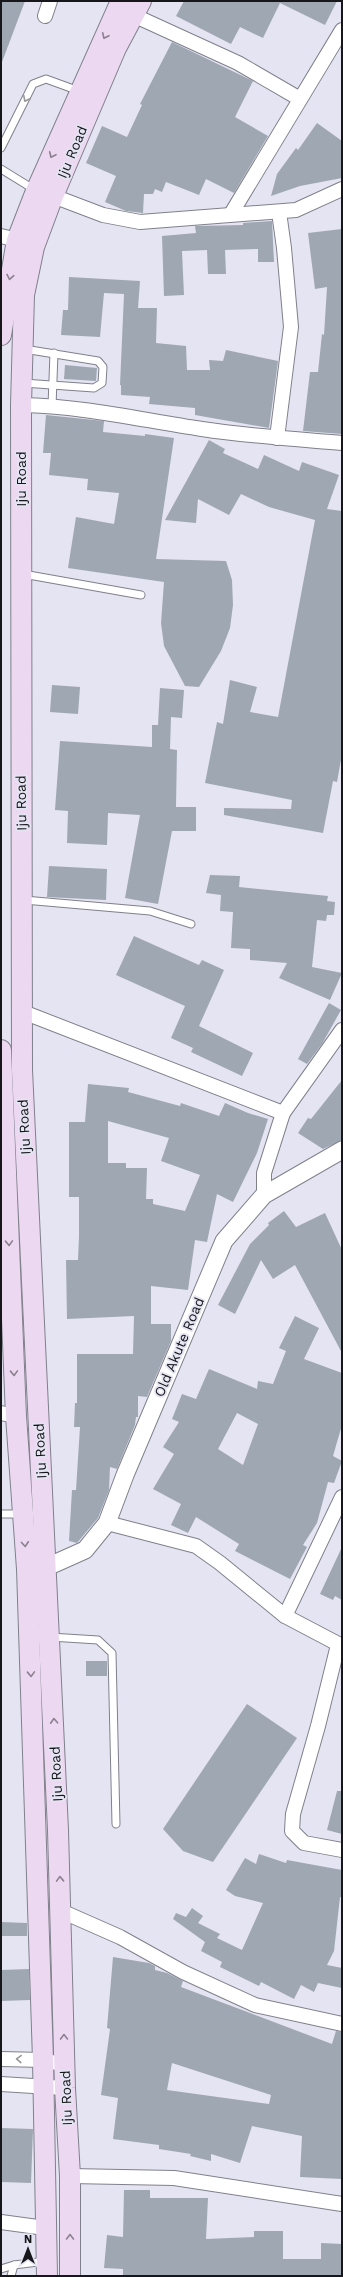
<svg xmlns="http://www.w3.org/2000/svg" width="343" height="2277" font-family="'Work Sans',sans-serif">
<rect width="100%" height="100%" fill="#e5e4f2"/>
<g fill="#9fa7b3" fill-rule="evenodd">
<polygon points="1,1 25,1 2,62 1,62"/>
<polygon points="184,1 337,1 325,25 280,3 263,38 240,27 231,44 176,16"/>
<polygon points="172,42 253,81 235,117 268,136 234,193 206,179 199,195 166,182 162,192 155,189 153,194 144,194 143,213 126,211 105,202 116,176 86,163 102,126 127,137 142,105 140,104"/>
<polygon points="317,123 342,141 342,178 300,186 271,196 277,174 296,148 298,150"/>
<polygon points="272,221 274,262 258,262 258,249 225,250 226,274 208,274 207,250 182,251 184,295 164,296 162,236 196,233 195,226 243,225 243,223"/>
<polygon points="342,229 342,434 303,431 310,372 318,372 322,334 324,335 327,287 315,289 308,233"/>
<polygon points="69,277 140,281 138,308 157,308 156,343 186,346 187,370 210,370 209,360 223,361 226,350 278,361 269,428 195,415 195,408 149,404 150,397 121,395 121,385 120,385 124,294 104,293 100,337 61,335 63,310 68,310"/>
<polygon points="65,365 97,368 96,381 64,379"/>
<polygon points="46,415 104,421 103,432 145,436 145,434 174,438 156,559 226,561 232,580 233,605 230,628 221,651 199,687 185,686 164,646 161,623 164,582 68,568 76,517 114,524 119,493 87,490 88,479 49,475 51,453 43,453"/>
<polygon points="209,440 225,449 223,453 258,469 264,455 299,471 302,462 339,475 327,509 342,511 342,754 337,782 333,781 323,833 224,815 224,808 291,809 292,800 205,783 217,722 223,724 230,680 257,687 250,712 278,717 315,520 269,507 241,494 229,515 198,499 196,523 165,520"/>
<polygon points="52,685 80,687 78,714 50,712"/>
<polygon points="160,688 184,690 182,718 171,717 170,749 177,750 176,807 196,807 196,831 172,831 158,904 125,898 140,815 108,813 107,845 67,843 68,811 55,810 60,741 152,747 152,725 158,725"/>
<polygon points="49,866 107,869 106,900 47,897"/>
<polygon points="210,875 240,876 239,887 328,896 327,901 335,902 334,915 327,915 326,921 317,920 312,967 342,973 330,1000 279,978 287,963 250,960 250,949 231,948 233,912 220,911 221,895 206,893"/>
<polygon points="134,936 199,965 202,960 224,970 199,1026 253,1053 242,1076 191,1052 193,1048 171,1038 185,1006 116,975"/>
<polygon points="329,1003 341,1010 322,1044 307,1064 298,1059"/>
<polygon points="342,1080 342,1140 323,1149 298,1133 308,1118 311,1119"/>
<path d="M88,1084L129,1088L128,1092L180,1106L181,1103L219,1116L225,1103L248,1113L268,1119L257,1153L233,1202L217,1194L207,1242L195,1240L188,1290L151,1286V1324H171V1341L147,1397L138,1396V1417H136L135,1425L117,1469L110,1467L109,1490L98,1518L77,1543L69,1541L72,1490H76L80,1427H74L75,1403H77V1354H133L134,1316L67,1319L66,1260H78L79,1236V1197H69V1122H85ZM108,1121L169,1138L161,1161L200,1175L185,1211L153,1204V1199H146L147,1168H126V1163H108Z"/>
<polygon points="284,1211 296,1227 325,1213 342,1250 342,1353 295,1265 273,1279 261,1260 235,1314 218,1305 250,1244 269,1225 268,1223"/>
<path d="M295,1316L319,1328L304,1359L342,1373V1425L333,1456L342,1461L334,1483L328,1482L317,1523L303,1545L307,1547L290,1579L235,1551L239,1544L196,1517L188,1533L171,1525L181,1504L153,1489L174,1454L163,1447L179,1422L172,1419L182,1394L196,1399L209,1369L257,1389L258,1381L273,1384L286,1351L279,1348ZM237,1413L258,1424L243,1465L218,1449Z"/>
<polygon points="342,1547 342,1600 335,1596 333,1600 320,1594"/>
<rect x="86" y="1661" width="21" height="15"/>
<polygon points="247,1704 297,1738 213,1862 183,1851 163,1829"/>
<polygon points="337,1791 342,1791 342,1834 327,1830"/>
<polygon points="259,1854 286,1863 287,1860 342,1870 342,1897 340,1897 334,1951 327,1965 342,1968 342,1988 318,1983 314,1992 301,1985 294,1999 261,1982 259,1986 220,1967 222,1962 201,1951 205,1942 173,1919 176,1913 186,1917 192,1908 203,1916 198,1923 220,1934 217,1938 242,1950 263,1903 235,1896 226,1890 245,1858 256,1864"/>
<polygon points="1,1922 27,1923 27,1936 1,1936"/>
<path d="M113,1957L149,1963L155,1966V1970L167,1973L183,1981L181,1987L332,2044L336,2031L342,2032V2179L300,2177L302,2136L252,2126L240,2163L211,2154V2161L190,2156L191,2154L159,2149V2145L113,2139L118,2098L101,2095L110,2029L107,2028ZM172,2063L271,2095L269,2104L167,2090Z"/>
<polygon points="29,1969 30,2000 1,2001 1,1970"/>
<polygon points="1,2128 33,2129 31,2183 1,2182"/>
<polygon points="124,2190 150,2190 150,2198 208,2198 206,2239 254,2237 254,2231 283,2231 283,2259 321,2259 321,2243 342,2244 341,2276 123,2276 123,2269 104,2268 107,2235 123,2237"/>
</g>
<g fill="none" stroke-linecap="round" stroke-linejoin="round">
<g stroke="#80808c" stroke-width="9">
<g id="service">
<polyline points="1,148 33,84 46,79 79,91"/>
<polyline points="1,169 35,190"/>
<polyline points="23,383 94,388 102,383 103,367 98,361 24,349"/>
<polyline points="52,406 54,353"/>
<polyline points="23,574 141,595"/>
<polyline points="24,900 150,911 191,924"/>
<polyline points="1,1514 23,1514"/>
<polyline points="50,1637 98,1640 112,1653 116,1824"/>
<polyline points="1,2269 14,2265 46,2261"/>
<polyline points="11,2276 14,2265"/>
</g>
</g>
<g stroke="#80808c" stroke-width="16">
<g id="minor">
<polyline points="133,15 238,63 300,99"/>
<polyline points="45,16 50,1"/>
<polyline points="53,196 103,215 140,222 296,210 342,189"/>
<polyline points="231,214 342,30"/>
<polyline points="1,236 17,240"/>
<path d="M21,405C83,406 141,420 202,429C248,436 295,439 342,443"/>
<polyline points="277,438 291,327 284,248 279,212"/>
<polyline points="23,1012 283,1113"/>
<polyline points="264,1195 264,1173 283,1113 342,1030"/>
<polyline points="1,1413 16,1416"/>
<polyline points="107,1523 196,1546 220,1563 285,1616 342,1646"/>
<polyline points="285,1616 342,1497"/>
<polyline points="338,1645 318,1726 293,1814 292,1831 304,1843 342,1850"/>
<polyline points="61,1911 120,1937 183,1972 255,2005 342,2024"/>
<polyline points="1,2059 43,2060 65,2065"/>
<polyline points="1,2084 65,2088"/>
<polyline points="70,2176 174,2178 342,2204"/>
<polyline points="1,2222 45,2228"/>
</g>
</g>
<g stroke="#80808c" stroke-width="19">
<polyline id="tertiary" points="47,1567 85,1550 107,1523 125,1475 224,1241 264,1195 342,1150"/>
</g>
<g stroke="#80808c" stroke-width="22">
<g id="secondary">
<polyline points="1,335 17,240 36,191 121,1"/>
<polyline points="1,1050 16,1416 27,1569 43,2060 47,2276"/>
<polyline points="70,2276 70,2176 65,2088 58,1830 22,1070 21,405 24,295 34,247 53,196 116,48 141,1"/>
</g>
</g>
<use href="#service" stroke="#fff" stroke-width="7"/>
<use href="#minor" stroke="#fff" stroke-width="14"/>
<use href="#tertiary" stroke="#fff" stroke-width="17"/>
<use href="#secondary" stroke="#ecd9f1" stroke-width="20"/>
</g>
<defs><path id="oneway-chevron" d="M-2-3.5L2.5 0L-2 3.5" fill="none" stroke-width="1.6" stroke-linecap="round" stroke-linejoin="round"/></defs>
<g stroke="#8c8191">
<use href="#oneway-chevron" transform="translate(105 36) rotate(115)"/>
<use href="#oneway-chevron" transform="translate(52 155) rotate(115)"/>
<use href="#oneway-chevron" transform="translate(10 277) rotate(101)"/>
<use href="#oneway-chevron" transform="translate(9 1243) rotate(88)"/>
<use href="#oneway-chevron" transform="translate(14 1373) rotate(88)"/>
<use href="#oneway-chevron" transform="translate(25 1544) rotate(86)"/>
<use href="#oneway-chevron" transform="translate(31 1674) rotate(88)"/>
<use href="#oneway-chevron" transform="translate(54 1721) rotate(-93)"/>
<use href="#oneway-chevron" transform="translate(60 1879) rotate(-92)"/>
<use href="#oneway-chevron" transform="translate(64 2037) rotate(-91)"/>
<use href="#oneway-chevron" transform="translate(70 2237) rotate(-90)"/>
</g>
<g stroke="#979698">
<use href="#oneway-chevron" transform="translate(26 99) rotate(117)"/>
<use href="#oneway-chevron" transform="translate(19 2059) rotate(-178)"/>
</g>
<g text-anchor="middle" stroke-width="3.5" stroke-linejoin="round" paint-order="stroke">
<g font-size="14" fill="#17161b" stroke="#e5e4f2">
<text transform="translate(72 152) rotate(-67)" y="5">Iju Road</text>
<text transform="translate(21 479) rotate(-90)" y="5">Iju Road</text>
<text transform="translate(21 803) rotate(-91)" y="5">Iju Road</text>
<text transform="translate(24 1127) rotate(-93)" y="5">Iju Road</text>
<text transform="translate(179 1347) rotate(-67)" y="5">Old Akute Road</text>
<text transform="translate(40 1451) rotate(-93)" y="5">Iju Road</text>
<text transform="translate(56 1774) rotate(-93)" y="5">Iju Road</text>
<text transform="translate(66 2098) rotate(-92)" y="5">Iju Road</text>
</g>
</g>
<rect width="343" height="2277" fill="none" stroke="#17161b" stroke-width="4"/>
<g transform="translate(28 2249)" stroke="#e5e4f2" stroke-width="3" paint-order="stroke">
<path d="M0-3L7 15L0 10L-7 15Z" fill="#17161b"/>
<text y="-6" font-size="11" font-weight="bold" text-anchor="middle" fill="#17161b">N</text>
</g>
</svg>
